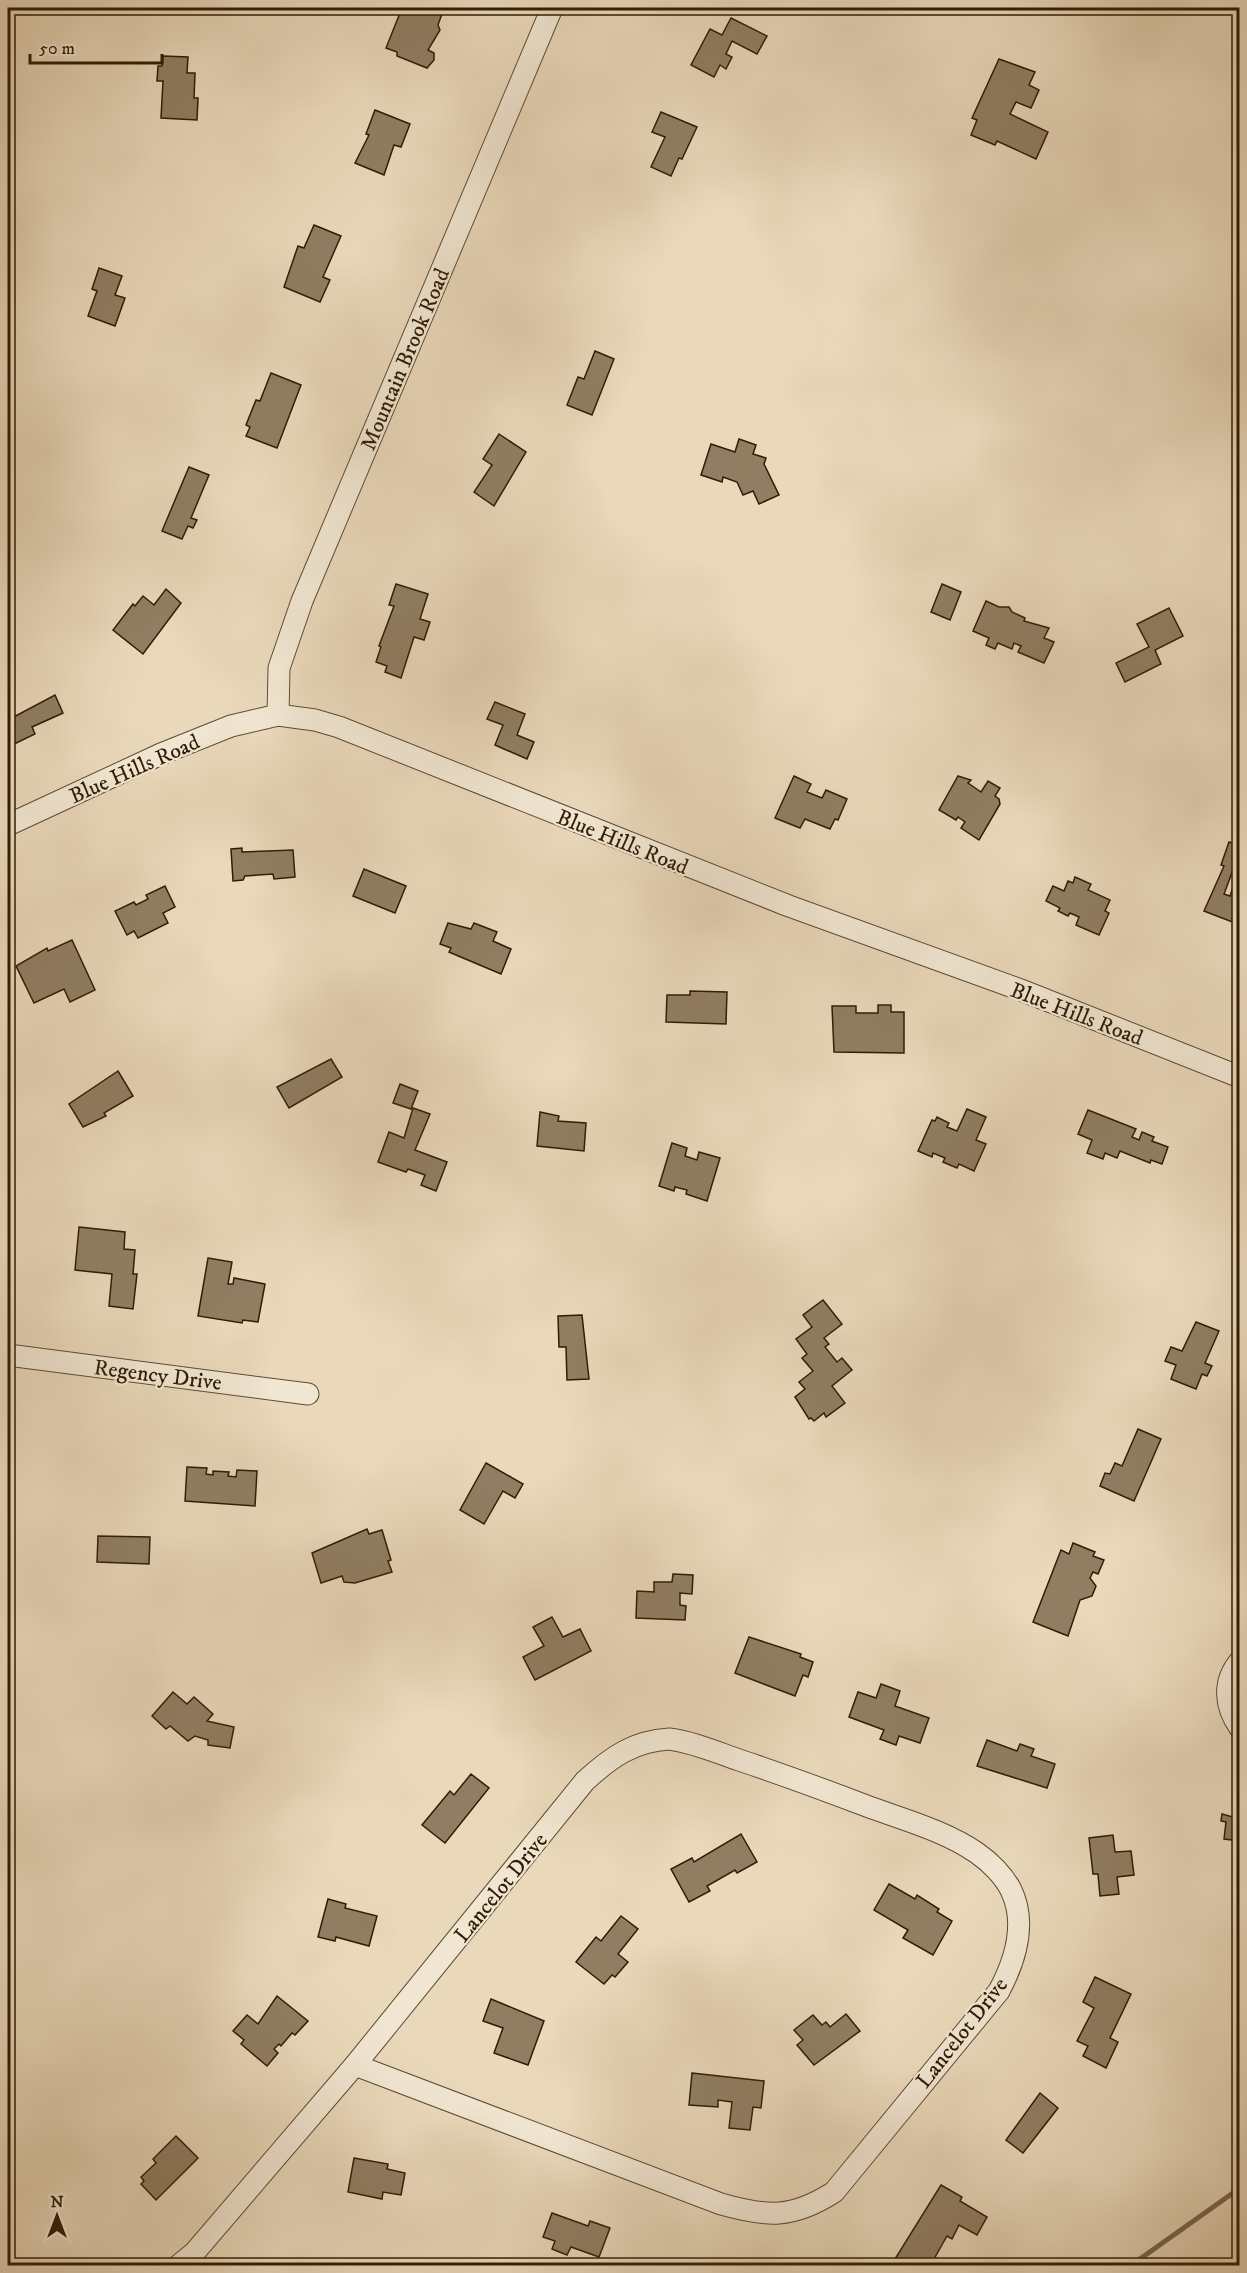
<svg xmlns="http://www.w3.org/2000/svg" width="1247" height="2273" font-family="'IM FELL DW Pica',serif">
<rect width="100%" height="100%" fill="#e9d8ba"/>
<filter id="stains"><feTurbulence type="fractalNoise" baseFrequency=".00333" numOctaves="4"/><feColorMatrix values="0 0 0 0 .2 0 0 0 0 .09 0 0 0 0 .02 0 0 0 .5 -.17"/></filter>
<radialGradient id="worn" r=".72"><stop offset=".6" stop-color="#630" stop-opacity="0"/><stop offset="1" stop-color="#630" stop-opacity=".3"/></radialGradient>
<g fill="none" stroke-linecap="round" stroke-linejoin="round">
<polyline stroke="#79664c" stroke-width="5" points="1130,2266 1240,2188"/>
</g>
<g fill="#907e63" stroke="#2f1c04" stroke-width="1.5">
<polygon points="402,8 444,8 438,25 440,30 428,50 434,53 434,60 427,68 397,56 397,52 386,48"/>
<polygon points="731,18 767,36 757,54 732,41 726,54 732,57 726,69 720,65 714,77 691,65 710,29 722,35"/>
<polygon points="163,56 188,57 187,73 195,73 194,98 198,98 197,120 161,118 163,81 157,81 158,66 162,66"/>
<polygon points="999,59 1035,72 1029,85 1039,90 1031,108 1016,102 1010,114 1048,132 1036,159 997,141 995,145 971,135 977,120 972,118"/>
<polygon points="375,110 410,124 401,147 394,145 384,175 355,163 369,135 366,134"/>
<polygon points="661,112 697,127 682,159 679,158 671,176 651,167 665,137 652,132"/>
<polygon points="314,225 341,236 323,277 330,280 320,302 284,287 298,246 304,248"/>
<polygon points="99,268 122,276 115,295 125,298 115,326 88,316 97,291 92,289"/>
<polygon points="595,351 614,359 592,415 567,405 578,377 584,379"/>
<polygon points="271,373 301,385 277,448 246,436 250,427 246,425 256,400 260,401"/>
<polygon points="499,434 526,452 494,506 474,492 492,465 483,459"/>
<polygon points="739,439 756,445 753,454 766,458 764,464 779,495 759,504 753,491 743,495 737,482 723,477 722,482 701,475 711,444 735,452"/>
<polygon points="189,467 209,475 191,518 197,520 193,528 188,526 182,539 162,531"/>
<polygon points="396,584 428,594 420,619 430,622 424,640 414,637 401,678 385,672 387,666 376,662 381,647 379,646 394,606 389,605"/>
<polygon points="942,584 961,592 950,620 931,612"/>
<polygon points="166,589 181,603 143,654 113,630 133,604 135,606 143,596 154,605"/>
<polygon points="986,601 999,607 1009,607 1012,612 1025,618 1024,621 1049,628 1044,638 1054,642 1044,663 1018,652 1021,646 1014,643 1012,649 998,643 995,649 986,645 989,638 973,631"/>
<polygon points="1169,608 1183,636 1155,650 1161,664 1125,682 1116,663 1149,647 1137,624"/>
<polygon points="55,695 63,713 32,727 35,734 8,747 8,720"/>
<polygon points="495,702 525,714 517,735 534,742 527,759 495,745 503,725 487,719"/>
<polygon points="794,776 811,784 807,792 822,798 826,790 847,799 838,820 835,819 830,829 805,819 800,828 775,818"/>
<polygon points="958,776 971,780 968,783 981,792 988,781 1000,788 995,796 999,799 1000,804 979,840 961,828 965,822 958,817 956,820 939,810"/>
<polygon points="1229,842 1240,845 1240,872 1233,870 1224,894 1230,896 1233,887 1240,889 1240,925 1204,911 1224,866 1221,865"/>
<polygon points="242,848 242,852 293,850 295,877 274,879 273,874 245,876 243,880 233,881 231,849"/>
<polygon points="364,869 406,886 395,913 353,896"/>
<polygon points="1075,877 1091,884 1088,890 1110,900 1105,911 1109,913 1099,935 1076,925 1079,917 1070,913 1068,916 1058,911 1060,908 1046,901 1053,886 1064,891 1068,881 1073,883"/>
<polygon points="165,886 175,907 163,913 168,923 138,938 134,931 127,935 115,911 134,902 136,905 148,899 146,895"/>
<polygon points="448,923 471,929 474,923 497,932 493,941 511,949 501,974 449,952 451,948 440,944"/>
<polygon points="72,940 95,990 70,1002 64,989 34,1003 16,966 47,948 48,951"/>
<polygon points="690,991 727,992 726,1024 666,1022 667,995 690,995"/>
<polygon points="878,1005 891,1005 891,1012 904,1012 904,1053 834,1052 832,1006 856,1006 856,1013 878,1013"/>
<polygon points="331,1059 342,1077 289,1108 277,1087"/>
<polygon points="118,1071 133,1096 104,1113 106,1116 83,1127 69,1104"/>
<polygon points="400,1084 418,1091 411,1109 393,1103"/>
<polygon points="413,1108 430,1114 415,1150 447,1162 436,1191 421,1185 425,1175 408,1169 406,1172 378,1162 389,1132 404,1138"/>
<polygon points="967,1109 986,1117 976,1140 986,1144 974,1171 959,1164 957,1168 943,1162 945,1158 933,1153 932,1157 918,1151 932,1120 935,1121 937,1117 949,1123 947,1127 957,1131"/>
<polygon points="1088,1110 1136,1129 1132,1137 1139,1140 1142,1132 1154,1137 1152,1141 1168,1147 1162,1164 1151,1160 1150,1163 1120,1151 1117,1158 1105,1153 1103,1159 1087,1153 1092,1140 1078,1134"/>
<polygon points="540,1112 559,1116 558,1121 586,1123 584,1151 537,1146"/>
<polygon points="672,1143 687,1148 685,1156 697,1160 699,1152 720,1158 707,1201 686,1194 687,1190 675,1187 674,1191 659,1186"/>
<polygon points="79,1227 125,1232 124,1249 135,1250 133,1274 137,1274 133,1309 109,1306 112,1274 75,1270"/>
<polygon points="208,1258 232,1262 228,1284 233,1284 234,1278 265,1284 258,1322 243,1320 242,1323 198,1316"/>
<polygon points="823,1300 842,1324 824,1338 829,1344 825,1347 837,1362 842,1358 852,1370 832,1386 845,1403 826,1417 824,1413 814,1421 811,1418 809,1419 795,1397 805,1389 799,1382 813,1371 802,1358 807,1354 796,1339 812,1327 803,1315"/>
<polygon points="582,1315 589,1379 567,1380 566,1347 559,1347 558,1316"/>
<polygon points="1196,1322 1219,1331 1205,1363 1212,1366 1207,1376 1202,1374 1196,1389 1171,1379 1176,1365 1165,1361 1171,1347 1182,1351"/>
<polygon points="1138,1429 1161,1439 1134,1501 1100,1486 1105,1473 1110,1474 1115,1463 1122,1466"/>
<polygon points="486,1463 523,1484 515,1498 503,1491 484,1524 460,1510"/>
<polygon points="187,1467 207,1468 206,1474 213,1475 213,1471 229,1472 228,1476 236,1477 237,1470 257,1471 255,1506 185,1501"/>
<polygon points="367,1529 369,1534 382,1530 391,1560 388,1561 392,1572 355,1583 344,1582 342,1576 321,1583 312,1553"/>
<polygon points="98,1536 150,1537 149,1564 97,1562"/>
<polygon points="1073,1543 1095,1552 1093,1556 1104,1560 1098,1574 1093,1572 1090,1578 1096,1586 1092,1596 1080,1600 1068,1636 1033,1622 1061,1550 1069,1554"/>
<polygon points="673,1574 693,1575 692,1594 680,1593 680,1605 686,1606 685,1620 636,1618 637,1591 654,1592 654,1582 672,1582"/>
<polygon points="552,1617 563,1637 580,1629 591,1651 535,1680 523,1657 544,1646 533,1627"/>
<polygon points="749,1637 801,1654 800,1657 813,1662 808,1677 803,1675 795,1696 735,1673"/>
<polygon points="881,1684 900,1691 895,1706 929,1718 920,1743 899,1736 896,1745 880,1739 884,1730 849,1717 858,1692 876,1698"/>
<polygon points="173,1692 187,1704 194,1697 213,1714 207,1721 234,1727 230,1748 208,1745 208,1740 195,1736 188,1741 170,1726 166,1729 152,1716"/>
<polygon points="987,1740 1017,1751 1020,1744 1034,1749 1031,1756 1055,1764 1047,1788 977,1766"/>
<polygon points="471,1774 489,1788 445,1843 422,1825 450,1791 454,1795"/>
<polygon points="1222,1814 1240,1819 1240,1841 1224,1839 1226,1822 1221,1821"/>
<polygon points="741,1834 757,1862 737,1873 735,1870 707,1886 710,1891 689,1902 671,1869 692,1858 694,1862"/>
<polygon points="1113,1835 1115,1852 1131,1851 1134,1875 1117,1877 1119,1894 1100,1896 1098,1874 1093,1874 1089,1838"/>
<polygon points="889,1884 915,1899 917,1895 939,1909 937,1912 952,1921 933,1955 903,1938 908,1930 874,1910"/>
<polygon points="328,1899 346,1904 345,1908 377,1916 369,1946 336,1937 335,1941 318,1937"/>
<polygon points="621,1916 638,1929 618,1954 628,1962 615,1977 612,1975 604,1984 576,1962 596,1937 601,1941"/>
<polygon points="1095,1977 1131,1994 1110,2038 1118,2042 1106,2068 1083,2056 1088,2046 1077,2041 1094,2008 1083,2002"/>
<polygon points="277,1996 308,2021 295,2035 292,2033 281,2046 279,2044 274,2049 278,2053 267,2066 241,2044 244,2040 233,2031 247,2015 258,2024"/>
<polygon points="491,1999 544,2021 528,2065 494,2053 503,2028 483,2021"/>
<polygon points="846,2014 860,2031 814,2065 797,2045 803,2040 794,2030 813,2015 822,2025 826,2022 830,2027"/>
<polygon points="692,2073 764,2081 761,2108 753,2107 750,2130 729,2128 732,2102 718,2100 718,2107 689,2105"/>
<polygon points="1040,2093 1058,2108 1023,2153 1006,2140"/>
<polygon points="176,2136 198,2158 156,2200 141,2184 144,2181 141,2177 156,2163 153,2159"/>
<polygon points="354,2158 388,2164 387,2169 405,2173 401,2195 383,2192 382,2199 348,2192"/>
<polygon points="941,2185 962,2197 960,2201 987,2217 977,2235 959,2225 952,2239 947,2236 930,2266 907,2266 895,2259"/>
<polygon points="552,2213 588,2226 590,2221 610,2228 599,2257 571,2247 567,2255 552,2249 555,2241 543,2237"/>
</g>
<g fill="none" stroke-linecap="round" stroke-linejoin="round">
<g stroke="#5e4b32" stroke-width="23">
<g id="street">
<polyline points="278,715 279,668 302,601 552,8"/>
<polyline points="8,825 161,754 231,726 278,715 315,720 339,727 789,906 1021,990 1240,1077"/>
<polyline points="8,1355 308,1394"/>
<path d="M1240,1661C1222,1682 1225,1707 1240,1728"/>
<path d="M669,1739C693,1742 716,1752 739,1760C781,1774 822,1789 864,1805C901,1819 944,1830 977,1853C990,1862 1004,1876 1011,1890C1027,1923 1015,1961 999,1991L834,2192C792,2219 767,2217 721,2204L355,2065L585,1781C611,1757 634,1741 669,1739Z"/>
<polyline points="178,2266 194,2253 355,2065"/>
</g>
</g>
<use href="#street" stroke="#f1e6d2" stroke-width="21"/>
</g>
<g text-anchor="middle" stroke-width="4.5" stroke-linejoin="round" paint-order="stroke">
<g font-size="22" fill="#2f1c04" stroke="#f1e6d2">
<text transform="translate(404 359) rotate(-67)" y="8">Mountain Brook Road</text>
<text transform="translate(134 768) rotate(-24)" y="8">Blue Hills Road</text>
<text transform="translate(623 841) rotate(22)" y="8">Blue Hills Road</text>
<text transform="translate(1077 1013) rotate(21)" y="8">Blue Hills Road</text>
<text transform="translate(158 1374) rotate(7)" y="8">Regency Drive</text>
<text transform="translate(500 1887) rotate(-51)" y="8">Lancelot Drive</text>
<text transform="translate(961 2032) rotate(-52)" y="8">Lancelot Drive</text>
</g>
</g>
<rect width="1247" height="2273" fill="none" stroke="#e9d8ba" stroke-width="30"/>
<rect x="9" y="9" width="1229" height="2255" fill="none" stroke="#2f1c04" stroke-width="3"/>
<rect x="15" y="15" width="1217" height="2243" fill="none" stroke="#2f1c04" stroke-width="1.5"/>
<g transform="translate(57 2216)" stroke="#f1e6d2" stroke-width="4.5" paint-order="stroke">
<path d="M0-4.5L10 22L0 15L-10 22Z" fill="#2f1c04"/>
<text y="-9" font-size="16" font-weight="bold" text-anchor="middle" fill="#2f1c04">N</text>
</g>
<path d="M30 54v9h132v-9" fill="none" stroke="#2f1c04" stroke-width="3"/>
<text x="39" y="54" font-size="18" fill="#2f1c04" stroke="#f1e6d2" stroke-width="4.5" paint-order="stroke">50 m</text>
<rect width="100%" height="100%" filter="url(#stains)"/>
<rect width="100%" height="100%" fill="url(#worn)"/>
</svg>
